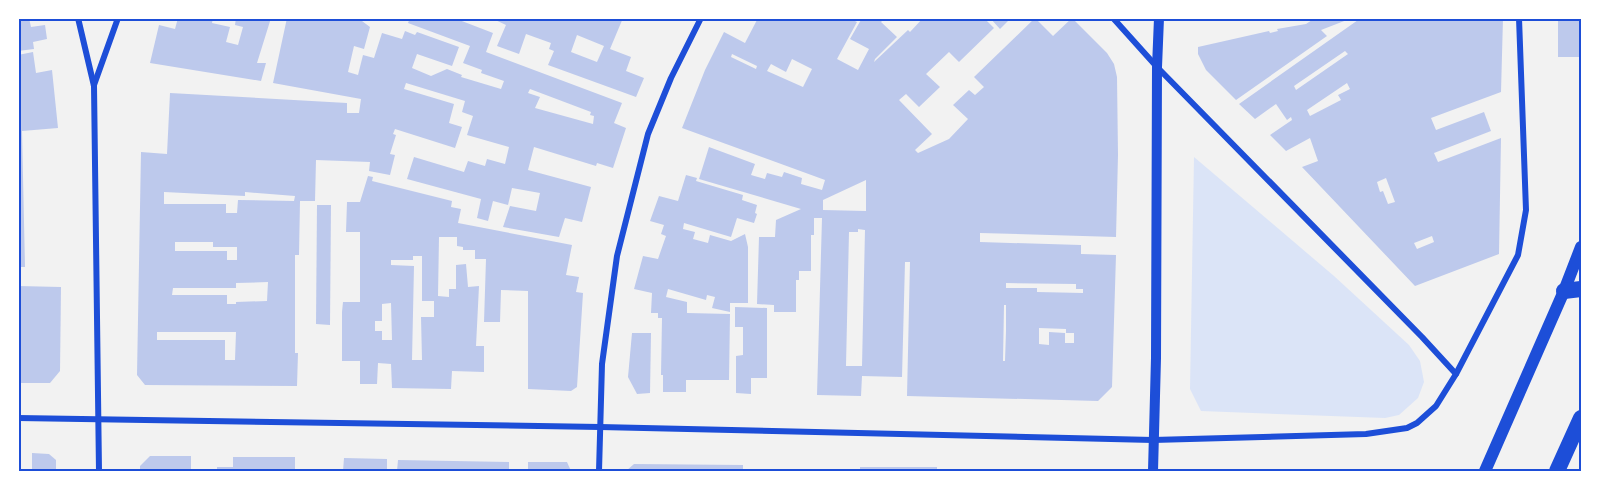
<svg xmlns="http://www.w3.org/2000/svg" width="1599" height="489" font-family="Helvetica,sans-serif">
<rect width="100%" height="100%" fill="#f2f2f2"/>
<polygon fill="#dbe4f7" points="1194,157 1334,276 1409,345 1420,361 1424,382 1418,398 1399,415 1385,418 1201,411 1190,389"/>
<g fill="#bdc9ec" fill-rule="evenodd">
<polygon points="18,18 29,18 31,27 45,25 47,39 33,42 34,49 18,51"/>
<polygon points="178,18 213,18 212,23 230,27 226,42 238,45 243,27 235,25 236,18 271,18 257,63 266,63 261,81 150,63 159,25 175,29"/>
<path d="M287,18H358L370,27L364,49L354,46L348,72L358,75L363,55L374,58L382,33L402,39L405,31L415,35L417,32L459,47L452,66L417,54L412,68L431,76L447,69L462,75L461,77L501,89L504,81L481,73L482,70L463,63L470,46L408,23L410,18H454L493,33L486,52L622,103L614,123L626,128L613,168L597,163L596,166L534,147L528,170L591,187L582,222L565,218L559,237L503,227L510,206L536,211L540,193L512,188L508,205L493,201L488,221L477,218L481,199L407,179L414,157L464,172L468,161L485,166L487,159L505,164L509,147L467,135L473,116L462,112L465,101L406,83L404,89L454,104L449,123L462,127L455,148L395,129L393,134L396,135L390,154L395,155L390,175L369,171L370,162L316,160L315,201H300L299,255H295V353H298L297,386L145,385L137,375L141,152L167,154L170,93L347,103V113H359L361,99L273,83ZM530,89L591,112L590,115L594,116L593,124L535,108L540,97L528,93ZM164,192L245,196V192L295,196L294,201L238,200L237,213H226V204H164ZM175,242H213V247H237V260H227V251H175ZM268,282L267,301L236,302V304H227V295H172L173,288H236V283ZM157,332H236L235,360H225V340H157Z"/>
<path d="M491,18H623L610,49L631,57L626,71L644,78L636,97L548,65L554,51L549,49L551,43L526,34L519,54L497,46L506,25ZM577,35L604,46L597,62L571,52Z"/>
<path d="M758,18H849L857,22L837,59L858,70L869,49L850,39L862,18H885L881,22L897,37L875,59L874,62L908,30L910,32L923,18H984L994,28L959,62L949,52L926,74L940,87L919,107L906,94L899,100L932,134L915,150L918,153L949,139L968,119L953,105L969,90L975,95L984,87L974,77L1035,18L1053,36L1072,18L1107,53L1114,64L1117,77L1118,155L1116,237L980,233V242L1081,245V254L1116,255L1112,387L1098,401L907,396L910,262H905L902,377L862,376L861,396L817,395L822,218H814V235H811V271H799V280H796V312H774V305L757,304L759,237H775L776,220L801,209L699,179L709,147L755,164L751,175L765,179L767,173L782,177L784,172L802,178L801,184L822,190L825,180L682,128L705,70L724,32L745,43ZM732,54L757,66L756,69L731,57ZM792,59L812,69L803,87L767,71L771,64L786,72ZM866,180V211L823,210V200ZM858,229L865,230L862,366H846L849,232H858ZM1006,283L1076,284V289H1083V293L1037,292V288H1006ZM1004,305H1006V331L1005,361H1003ZM1039,328L1066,329V333H1074V343H1065V333L1049,332V345L1039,344Z"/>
<polygon points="990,18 1011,18 1000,29"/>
<polygon points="1315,18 1352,18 1321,30 1327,36 1236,100 1206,70 1198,54 1198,47 1269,31 1270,33 1278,31 1277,29 1306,24"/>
<path d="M1357,18H1503L1501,92L1431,118L1436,130L1484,112L1491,131L1434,153L1438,162L1501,138L1499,254L1415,286L1302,167L1318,161L1310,138L1286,151L1270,135L1292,120L1291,117L1287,120L1276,104L1255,119L1239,104L1358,20ZM1345,51L1348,54L1296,90L1294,86ZM1347,83L1350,89L1338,95L1341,100L1310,116L1307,110ZM1386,178L1395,202L1388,204L1383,191L1380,192L1377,182ZM1432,236L1434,242L1417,249L1414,243Z"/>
<rect x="1558" y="18" width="23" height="39"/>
<polygon points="33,52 36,73 52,70 58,128 22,131 25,267 18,267 18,55"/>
<polygon points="686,175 697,178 696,181 743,195 742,200 757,205 755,213 757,214 754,223 737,218 731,237 684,223 683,229 695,232 693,239 708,243 710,235 731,241 745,234 748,247 748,303 730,303 730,312 712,308 715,297 707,295 706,300 668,289 666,297 687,302 687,313 730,314 729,380 686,380 686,392 663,392 663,375 661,375 662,318 658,318 658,313 651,313 652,293 634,289 643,256 658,259 666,236 661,234 664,225 650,221 659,196 678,201"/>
<path d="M368,176L373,177L372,181L452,201L451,207L461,209L458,223L572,245L566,275L579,277L576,292L583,293L577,387L571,391L528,389V291L501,290L500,322H484L486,259H475V250H463V247L457,246V237H439L438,296L449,297V289H456V265L466,264L468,287L479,286L476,346H484V372L452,371L451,389L392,388L391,364L378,363L377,384H360V361H342V312L343,302H360V232H346L347,202H360ZM413,256H422V301H434V317H421L422,360H412L414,266L391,265V260H413ZM391,303L392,340H382V331H375V321H382V304Z"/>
<polygon points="317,205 331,205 330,325 316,324"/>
<polygon points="18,286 61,287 60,371 50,383 18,383"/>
<polygon points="735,307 767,308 767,378 751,378 751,394 736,393 736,356 743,355 743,327 735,327"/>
<polygon points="632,333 651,333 650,393 637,394 628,377"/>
<polygon points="32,453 49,454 56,460 56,471 32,471"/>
<polygon points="150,456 191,456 191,471 140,471 140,466"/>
<polygon points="233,457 295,457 295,471 217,471 217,467 233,467"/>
<polygon points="344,458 387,459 387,471 343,471"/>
<polygon points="398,460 509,462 509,471 397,471"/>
<polygon points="528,462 567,462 571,471 528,471"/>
<polygon points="634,464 743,465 743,471 626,471"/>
<rect x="860" y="467" width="77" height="4"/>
</g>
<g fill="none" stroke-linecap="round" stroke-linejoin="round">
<g stroke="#1d4ed8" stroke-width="6">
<polyline points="78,18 94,86 99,471"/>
<polyline points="1113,18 1157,67 1422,337 1456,374"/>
<polyline points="94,85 118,18"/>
<polyline points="18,418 600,427 1153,440 1366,434 1407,428 1417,423 1436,406 1456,374 1518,255 1526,210 1519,18"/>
<polyline points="599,471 602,364 617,256 648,134 671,78 701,18"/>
</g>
<polyline stroke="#1d4ed8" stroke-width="10" points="1153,471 1156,358 1157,67 1159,18"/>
<polyline stroke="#1d4ed8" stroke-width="12" points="1485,471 1564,291 1581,247"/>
<g stroke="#1d4ed8" stroke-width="16">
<polyline points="1564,291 1581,289"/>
<polyline points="1557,471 1581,418"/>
</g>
</g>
<rect width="1599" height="489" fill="none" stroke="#ffffff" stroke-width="39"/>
<rect x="20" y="20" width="1560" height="450" fill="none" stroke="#1d4ed8" stroke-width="2"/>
</svg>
